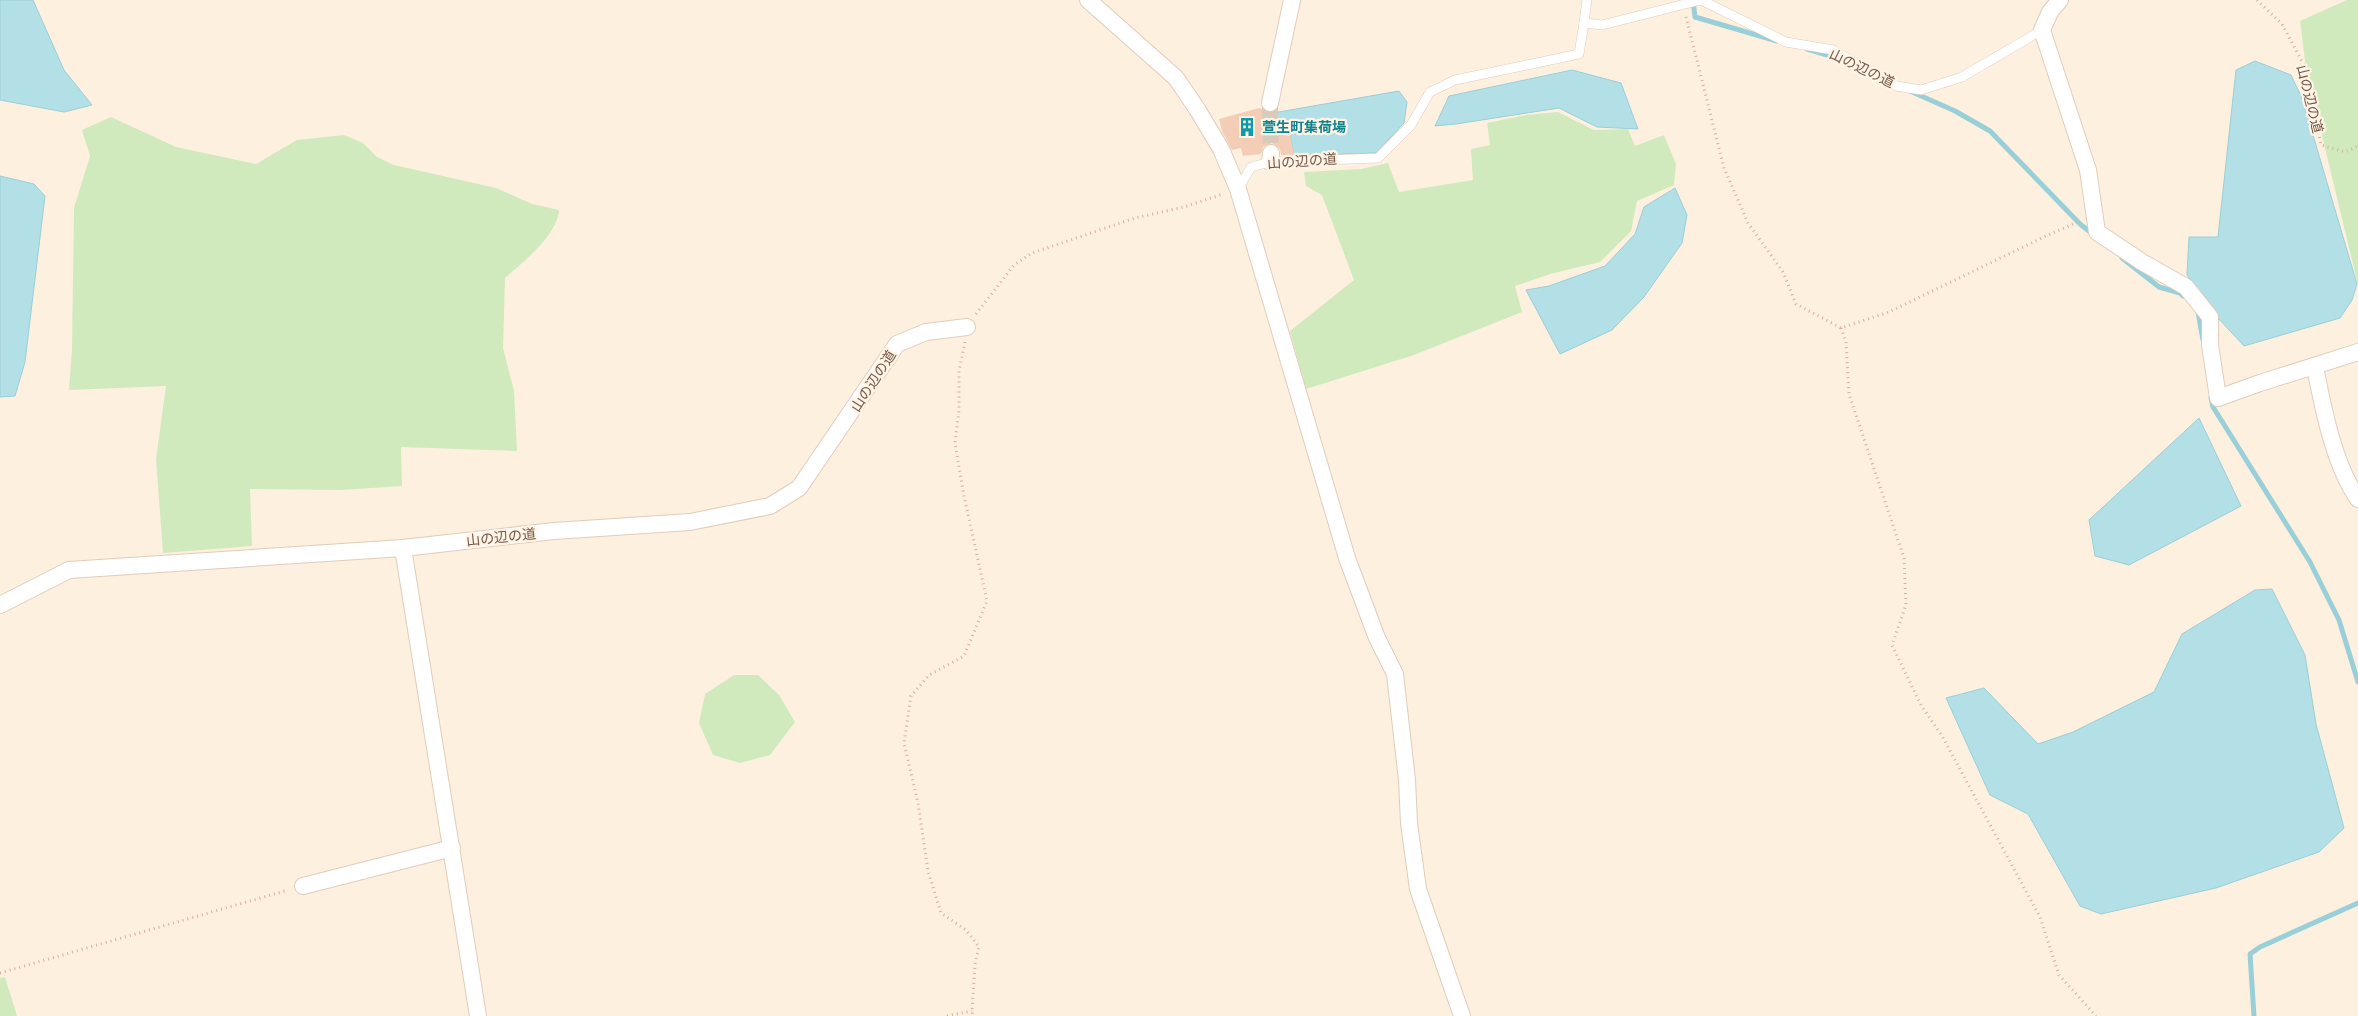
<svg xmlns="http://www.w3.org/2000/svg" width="2358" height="1016" font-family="'Asap Condensed','Noto Sans JP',sans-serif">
<rect width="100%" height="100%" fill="#fdf0df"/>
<g fill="#d0eabe">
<polygon points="2347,0 2358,0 2358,285 2306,69 2300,21"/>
<polygon points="1558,112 1594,130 1628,129 1635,146 1664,135 1676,164 1674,185 1637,201 1631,231 1600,262 1550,274 1515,286 1522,312 1414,355 1306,389 1290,331 1354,280 1322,195 1306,186 1304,172 1361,169 1388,163 1399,192 1473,180 1471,149 1490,145 1487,123 1526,115"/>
<path d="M111,117L176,147L256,164L297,140L344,135L363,143L377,157L394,165L496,188L532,204L559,210C557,236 523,262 505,278L503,348L514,391L517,451L401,447L402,486L341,490L250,489L252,546L163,553L156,459L166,386L69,390L72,349L74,208L90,156L82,130Z"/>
<polygon points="734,675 758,675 779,695 795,722 770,755 740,763 713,755 699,723 705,694"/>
<polygon points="5,977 17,1016 0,1016 0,978"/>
</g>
<g fill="#b3dfe6" stroke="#99cfd8">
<polygon points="0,0 33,0 64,70 92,105 64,112 0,100"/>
<polygon points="2255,61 2291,75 2302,98 2357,284 2352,300 2340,318 2244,346 2218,318 2187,275 2189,237 2218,237 2236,70"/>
<polygon points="1572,70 1621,83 1638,129 1597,127 1559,108 1456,124 1435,126 1449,96"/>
<polygon points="1399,91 1407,102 1404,123 1376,153 1294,156 1290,134 1275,137 1273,113"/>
<polygon points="0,176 34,184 45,196 25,362 15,396 0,397"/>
<polygon points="1675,188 1687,215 1682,243 1644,297 1612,330 1560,354 1526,290 1549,286 1605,266 1635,234 1644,207"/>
<polygon points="2199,418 2241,506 2129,565 2095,556 2089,520"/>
<polygon points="2272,589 2305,655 2316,724 2344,828 2319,852 2216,888 2101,914 2080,906 2028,814 1990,795 1946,698 1984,688 2038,744 2073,732 2154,692 2182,634 2255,590"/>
</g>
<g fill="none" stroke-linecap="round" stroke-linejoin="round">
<g stroke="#99cfd8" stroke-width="5">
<polyline points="1693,0 1695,17 1777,41"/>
<polyline points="1807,49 1844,60"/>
<polyline points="1910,91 1955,111 1990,131 2080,224 2094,235"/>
<polyline points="2122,258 2159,287 2180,293 2183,296"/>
<polyline points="2198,312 2203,340"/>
<polyline points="2211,398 2213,407 2310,562 2339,620 2358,682"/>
<polyline points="2254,1016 2250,954 2260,947 2358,903"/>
</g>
</g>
<polygon fill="#f3cdb6" points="1259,108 1273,113 1275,137 1290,134 1294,155 1281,155 1280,149 1272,143 1263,147 1261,154 1243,156 1241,148 1232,150 1222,131 1219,119"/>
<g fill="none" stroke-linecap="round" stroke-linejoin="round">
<polyline stroke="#dacab9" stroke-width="16" stroke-dasharray="16 8" stroke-linecap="butt" points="1270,103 1271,153"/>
<g stroke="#e0ccbb" stroke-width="10">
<g id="lane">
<polyline points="1701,0 1786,42 1833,50 1896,86 1921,90 1962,77 2042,30"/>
<polyline points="1584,23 1587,0"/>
<polyline points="1238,189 1251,167 1270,162 1378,158 1411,125 1430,92 1455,80 1579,54 1584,23 1602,25 1701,0"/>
</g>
</g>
<g stroke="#e0ccbb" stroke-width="18">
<g id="street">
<polyline points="1088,0 1176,78 1197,109 1221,149 1238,189 1347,558 1377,638 1395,674 1407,780 1409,823 1418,889 1462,1016"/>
<polyline points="2060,0 2050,12 2042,30 2088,170 2097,232 2142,262 2186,287 2210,317 2210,345 2218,398 2260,383 2358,352"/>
<polyline points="1270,103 1292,0"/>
<polyline points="1270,162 1271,153"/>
<path d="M2315,367C2323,408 2334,465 2358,499"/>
<polyline points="403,548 478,1016"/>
<polyline points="0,605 69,570 403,548 554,531 690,522 770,506 799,488 897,344 926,332 967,327"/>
<polyline points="303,886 452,848"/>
</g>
</g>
<g stroke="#d7b09a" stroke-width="3" stroke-dasharray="1 4" stroke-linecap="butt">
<polyline points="2257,0 2282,24 2306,69 2321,145 2345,152 2358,146"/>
<polyline points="1686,17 1724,168 1748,223 1783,272 1796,304 1841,328 1889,312 2046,236 2080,221"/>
<polyline points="976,314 1014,265 1032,253 1135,218 1184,207 1223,194"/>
<polyline points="1841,328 1846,342 1849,394 1904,558 1906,605 1892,645 1921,705 1942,736 2040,917 2059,975 2096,1016"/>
<polyline points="965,342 959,371 959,410 955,443 964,496 987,601 964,656 929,675 911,696 904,743 918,803 928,871 941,913 966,930 979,947 975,964 972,1011 973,1016"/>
<polyline points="0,973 288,890"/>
<polyline points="947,1016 972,1011"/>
</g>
<use href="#lane" stroke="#fff" stroke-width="9"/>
<use href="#street" stroke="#fff" stroke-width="16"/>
</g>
<defs>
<g id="building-bare" transform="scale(1.5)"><path d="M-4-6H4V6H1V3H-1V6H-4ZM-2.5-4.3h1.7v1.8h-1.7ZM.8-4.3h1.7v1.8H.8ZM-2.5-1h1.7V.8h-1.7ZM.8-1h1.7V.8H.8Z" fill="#0f9aa8" stroke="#fff4e5" stroke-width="2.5" paint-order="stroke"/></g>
</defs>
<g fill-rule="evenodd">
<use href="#building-bare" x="1247" y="127"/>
</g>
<g text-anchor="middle" stroke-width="4.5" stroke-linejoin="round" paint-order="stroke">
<g font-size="14" fill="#735646" stroke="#fff4e5">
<text transform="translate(1862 68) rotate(26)" y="5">山の辺の道</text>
<text transform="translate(2310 99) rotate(76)" y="5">山の辺の道</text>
<text transform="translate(1302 161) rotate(-4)" y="5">山の辺の道</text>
<text transform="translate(873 381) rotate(-57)" y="5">山の辺の道</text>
<text transform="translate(501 537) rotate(-6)" y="5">山の辺の道</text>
</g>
<g font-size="14" font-weight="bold" fill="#0d838f" stroke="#fff4e5" text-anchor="start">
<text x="1262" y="132">萱生町集荷場</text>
</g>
</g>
</svg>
